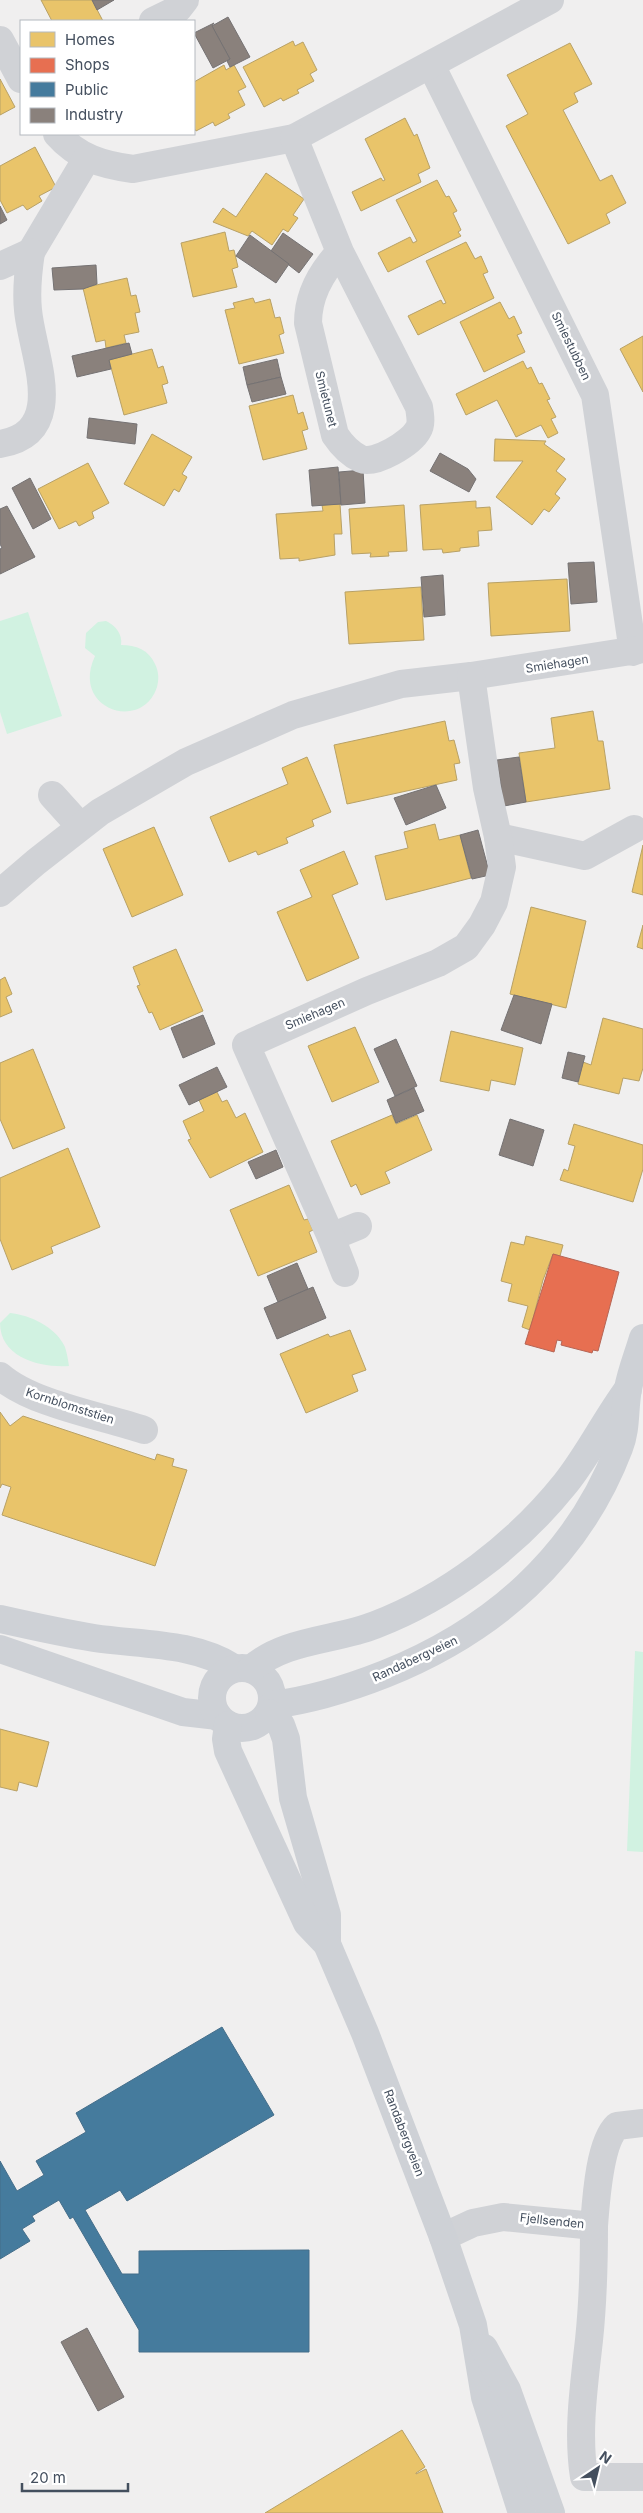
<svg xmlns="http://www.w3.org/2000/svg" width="643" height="2513" font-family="Inter,sans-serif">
<rect width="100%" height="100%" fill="#f0efef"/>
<g fill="#d1f2e1">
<polygon points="28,612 62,716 7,734 0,712 0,621"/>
<path d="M106,621C115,625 123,634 121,645C136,645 149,650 155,664C159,672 159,680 157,687C142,733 70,709 95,656L85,648L86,633L98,622Z"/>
<path d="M10,1313C30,1315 56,1327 65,1347C67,1353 68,1360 69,1366C41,1368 0,1358 0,1323Z"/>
<polygon points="635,1651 643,1652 643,1852 627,1851"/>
</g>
<g fill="#e9c46a" stroke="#b8a166">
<polygon points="41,0 92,0 103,21 52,21"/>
<polygon points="293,41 295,46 303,42 317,70 310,74 314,81 297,90 299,93 283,101 281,98 264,107 243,67"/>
<polygon points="570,43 592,84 574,93 578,102 563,110 600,181 612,175 626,203 606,214 610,223 568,244 506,126 528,114 507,75"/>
<polygon points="224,65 226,70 234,65 246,87 238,91 245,105 228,114 230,118 215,126 213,122 196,131 194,128 194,82"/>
<polygon points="0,79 15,107 0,115"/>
<polygon points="405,118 414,136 417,134 430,168 418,174 421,182 361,211 352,192 381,178 383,181 385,180 365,139"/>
<polygon points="35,147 56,187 39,196 42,201 27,210 23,205 7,213 0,200 0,166"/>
<polygon points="266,173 304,199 293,215 298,218 288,232 283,229 272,245 252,231 248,236 213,222 223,208 236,217"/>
<polygon points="437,180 446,197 449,196 457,211 453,213 461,230 458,232 461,236 388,272 378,253 410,237 413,243 417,241 396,200"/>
<polygon points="225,232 229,251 234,250 238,267 232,269 237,287 193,297 181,243"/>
<polygon points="466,242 475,259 481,256 488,272 483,274 494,298 418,335 408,316 441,300 443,304 446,303 426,261"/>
<polygon points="127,278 131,296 136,295 140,312 135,313 139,332 124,335 126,343 106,348 105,340 96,342 83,288"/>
<polygon points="253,298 255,303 270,299 275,318 280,317 284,333 279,335 284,353 239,364 225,310 235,308 233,303"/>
<polygon points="500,302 509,319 514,316 522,333 517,335 525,352 484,372 460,322"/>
<polygon points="643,336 643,392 620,349"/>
<polygon points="152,349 158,368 163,366 168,383 162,385 167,403 124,415 109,360"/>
<polygon points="523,361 527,369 531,367 539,384 542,383 550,399 547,400 556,417 551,419 558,433 548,438 541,425 516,437 497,400 466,415 456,394"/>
<polygon points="293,395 298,414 303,412 308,429 302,431 307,449 263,460 249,406"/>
<polygon points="152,434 192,457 182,474 187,477 179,492 174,489 164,506 124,484"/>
<polygon points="495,439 546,441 544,444 565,459 556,471 566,479 555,494 560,498 549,512 544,509 532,525 496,497 523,461 494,461"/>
<polygon points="88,463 109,503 92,512 94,518 79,526 76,521 59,529 38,489"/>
<polygon points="476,501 476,508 490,507 492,530 478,531 479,546 460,548 460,551 443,553 442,549 423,550 420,505"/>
<polygon points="340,504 342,534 334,534 335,555 299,561 299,558 280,559 276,514 323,511 322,505"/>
<polygon points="404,505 407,551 388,552 389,556 370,557 371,553 352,554 349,509"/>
<polygon points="567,579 570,631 491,636 488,583"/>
<polygon points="421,587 424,640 349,644 345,592"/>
<polygon points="593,711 598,741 603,741 610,789 526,802 519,753 555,748 551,718"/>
<polygon points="445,721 449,741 454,740 460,763 454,764 457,780 347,804 334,745"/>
<polygon points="307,757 331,812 312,820 314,826 286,838 288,843 258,855 256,851 229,862 210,817 288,784 282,768"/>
<polygon points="435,824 439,840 460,835 471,878 386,900 375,856 408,848 404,832"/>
<polygon points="154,827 183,895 132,917 103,849"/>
<polygon points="643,845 643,895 632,892"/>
<polygon points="344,851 358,884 332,895 359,958 307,981 277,912 312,897 300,870"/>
<polygon points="531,907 586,921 566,1008 510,994"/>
<polygon points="643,925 643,949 637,947"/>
<polygon points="176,949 203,1011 160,1030 152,1012 149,1013 137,986 140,985 133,967"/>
<polygon points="5,977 12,994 6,997 12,1012 0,1017 0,980"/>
<polygon points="603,1018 643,1029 643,1068 639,1081 623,1078 619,1094 578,1084 583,1062 591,1065"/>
<polygon points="355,1027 379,1082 332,1102 308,1046"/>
<polygon points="451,1031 523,1048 515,1085 491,1080 489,1091 440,1081"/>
<polygon points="33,1049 65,1128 13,1149 0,1119 0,1063"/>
<polygon points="217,1092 222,1102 227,1100 236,1118 245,1113 263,1152 210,1178 188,1140 191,1139 183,1121 204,1111 199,1100"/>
<polygon points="392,1115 396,1124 417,1115 432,1150 385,1172 390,1183 361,1195 356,1184 351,1187 331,1141"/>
<polygon points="574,1124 643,1145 643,1169 633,1202 560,1180 564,1169 568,1171 575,1146 568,1144"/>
<polygon points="68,1148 100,1227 51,1247 53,1253 12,1270 0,1239 0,1178"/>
<polygon points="289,1185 304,1220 308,1219 313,1230 309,1232 317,1252 258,1276 230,1210"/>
<polygon points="526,1236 563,1245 560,1256 553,1254 543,1280 530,1330 522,1327 528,1306 508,1301 512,1284 501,1281 511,1242 524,1245"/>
<polygon points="350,1330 366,1370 352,1375 358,1391 306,1413 280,1354 328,1334 330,1337"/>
<polygon points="0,1412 10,1426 23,1416 155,1460 157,1454 174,1459 172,1466 187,1470 155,1566 2,1515 11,1487 2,1484 0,1488"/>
<polygon points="0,1729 49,1742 37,1787 19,1782 17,1791 0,1787"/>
<polygon points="402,2430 425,2467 416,2473 416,2474 426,2469 443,2513 265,2513"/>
</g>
<polygon fill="#e76f51" stroke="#b66555" points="553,1254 619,1272 598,1351 593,1350 592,1353 561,1345 562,1341 557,1340 554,1352 525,1344"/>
<polygon fill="#457b9d" stroke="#456e8a" points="222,2027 274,2115 127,2201 120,2190 85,2210 122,2274 139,2274 139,2251 309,2250 309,2352 139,2352 139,2330 73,2217 70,2219 59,2200 32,2216 35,2221 22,2229 30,2241 0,2259 0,2161 17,2191 44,2175 36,2161 86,2132 76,2113"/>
<g fill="#8a817c" stroke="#757273">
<polygon points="92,0 114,0 97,10"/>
<polygon points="228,17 250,57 230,67 227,61 230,59 212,26"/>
<polygon points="214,23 212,26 230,59 213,68 194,33"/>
<polygon points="0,206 7,220 0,224"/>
<polygon points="283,233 313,254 299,273 271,251"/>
<polygon points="250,235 289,264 276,283 236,256"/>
<polygon points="96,265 97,284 83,289 54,290 52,268"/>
<polygon points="129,343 132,354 109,360 111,369 77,377 72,356"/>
<polygon points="277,359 281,377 247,385 243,367"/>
<polygon points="281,377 286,394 252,402 247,385"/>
<polygon points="89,418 137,424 135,444 87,438"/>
<polygon points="440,453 468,469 476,479 469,492 430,471"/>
<polygon points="338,467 341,504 312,506 309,470"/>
<polygon points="363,470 365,503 341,505 339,472"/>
<polygon points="30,478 51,519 33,529 12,488"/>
<polygon points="7,506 35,557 0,574 0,549 2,548 0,544 0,509"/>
<polygon points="594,562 597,602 571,604 568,563"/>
<polygon points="443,575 445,615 424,617 421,577"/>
<polygon points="519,757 526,802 504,806 497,760"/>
<polygon points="436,785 446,808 406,825 394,798"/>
<polygon points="478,830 490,875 472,879 460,835"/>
<polygon points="514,995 552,1004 541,1044 501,1030"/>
<polygon points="203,1015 215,1044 183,1058 171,1028"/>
<polygon points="396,1039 417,1086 395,1096 374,1049"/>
<polygon points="568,1052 585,1056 578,1082 562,1078"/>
<polygon points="217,1067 227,1087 189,1105 179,1085"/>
<polygon points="414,1088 424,1111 396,1123 387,1100"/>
<polygon points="510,1119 544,1130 533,1166 499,1155"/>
<polygon points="276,1150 283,1167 256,1179 248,1162"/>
<polygon points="297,1263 308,1289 278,1302 267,1276"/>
<polygon points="313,1287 326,1318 277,1339 264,1308"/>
<polygon points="87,2328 124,2397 98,2411 61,2342"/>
</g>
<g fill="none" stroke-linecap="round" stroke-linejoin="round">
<g stroke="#d0d2d6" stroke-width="28">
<polyline points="153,21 178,9 185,0"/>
<polyline points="0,40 21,79"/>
<polyline points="431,65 595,395 633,652"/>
<path d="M57,134C78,158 103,165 133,169L294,138L550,0"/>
<path d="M294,138L340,252L419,407C420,414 422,424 418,430C411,443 375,465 361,459C350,454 341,444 335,435L308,323C308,295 321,272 340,252"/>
<polyline points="31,252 87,158"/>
<path d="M0,266L31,252C28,272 26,291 28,310C32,355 70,432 0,444"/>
<polyline points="52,795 80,826"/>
<polyline points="498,837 585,856 634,829"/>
<polyline points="0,893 36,862 100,812 186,762 293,715 401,684 471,676 643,649"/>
<polyline points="331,1237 358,1226"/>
<polyline points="345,1273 331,1237 246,1045 367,991 438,963 466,947 482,925 494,902 502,867 498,837 487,788 471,676"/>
<path d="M0,1376C32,1404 102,1416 144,1430"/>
<path d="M594,2226C594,2264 593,2302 589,2340C584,2386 577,2431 584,2477H643"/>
<path d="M443,2237L473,2223L503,2217L594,2226C596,2201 599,2143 617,2126L643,2123"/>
</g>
<g stroke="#ced1d6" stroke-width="28">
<path d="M0,1619C31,1626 62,1633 94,1638C141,1645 193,1642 234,1668"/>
<polyline points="0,1649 183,1712 218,1716"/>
<circle cx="242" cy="1698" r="30"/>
<path d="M251,1669C285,1639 334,1641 375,1625C448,1597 516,1545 565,1484C589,1454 605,1420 628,1389"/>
<path d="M272,1705C312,1700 347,1689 385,1674C492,1631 577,1558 619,1448C627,1428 624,1409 628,1389C631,1372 638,1355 643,1338"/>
<polyline points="269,1713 281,1725 286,1739 293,1798 327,1915 327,1944"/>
<polyline points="228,1725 226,1739 228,1751 307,1923 327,1944 365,2033 443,2237 473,2325 485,2397 522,2513"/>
<polyline points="484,2348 507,2390 551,2513"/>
</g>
</g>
<g text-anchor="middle" stroke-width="5" stroke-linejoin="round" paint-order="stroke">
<g font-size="12" fill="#444f5e" stroke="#fff">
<text transform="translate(571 346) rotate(64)" y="4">Smiestubben</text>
<text transform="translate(326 399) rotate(76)" y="4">Smietunet</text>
<text transform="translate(557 664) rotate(-9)" y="4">Smiehagen</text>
<text transform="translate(315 1014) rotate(-23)" y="4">Smiehagen</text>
<text transform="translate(70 1406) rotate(18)" y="4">Kornblomststien</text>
<text transform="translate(415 1659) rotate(-25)" y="4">Randabergveien</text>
<text transform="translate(404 2133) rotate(69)" y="4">Randabergveien</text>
<text transform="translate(552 2221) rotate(6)" y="4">Fjellsenden</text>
</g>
</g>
<rect x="20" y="20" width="175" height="115" fill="#ffffff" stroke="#b4b9bf"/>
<rect x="30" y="32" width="25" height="15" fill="#e9c46a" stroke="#b4b9bf"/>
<text x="65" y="45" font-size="15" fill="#444f5e">Homes</text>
<rect x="30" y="58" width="25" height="15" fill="#e76f51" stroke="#b4b9bf"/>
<text x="65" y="70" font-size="15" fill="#444f5e">Shops</text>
<rect x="30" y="82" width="25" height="15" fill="#457b9d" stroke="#b4b9bf"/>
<text x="65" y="95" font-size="15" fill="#444f5e">Public</text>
<rect x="30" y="108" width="25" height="15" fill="#8a817c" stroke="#b4b9bf"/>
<text x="65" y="120" font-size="15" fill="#444f5e">Industry</text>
<g transform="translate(598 2468) rotate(35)" stroke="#ffffff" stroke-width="4" paint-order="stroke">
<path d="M0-4L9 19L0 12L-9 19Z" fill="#444f5e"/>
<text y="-8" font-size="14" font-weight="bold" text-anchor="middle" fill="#444f5e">N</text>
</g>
<path d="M22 2483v8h106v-8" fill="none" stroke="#444f5e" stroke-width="2.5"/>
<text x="30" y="2483" font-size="15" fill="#444f5e" stroke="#ffffff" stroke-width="4" paint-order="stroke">20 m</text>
</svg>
